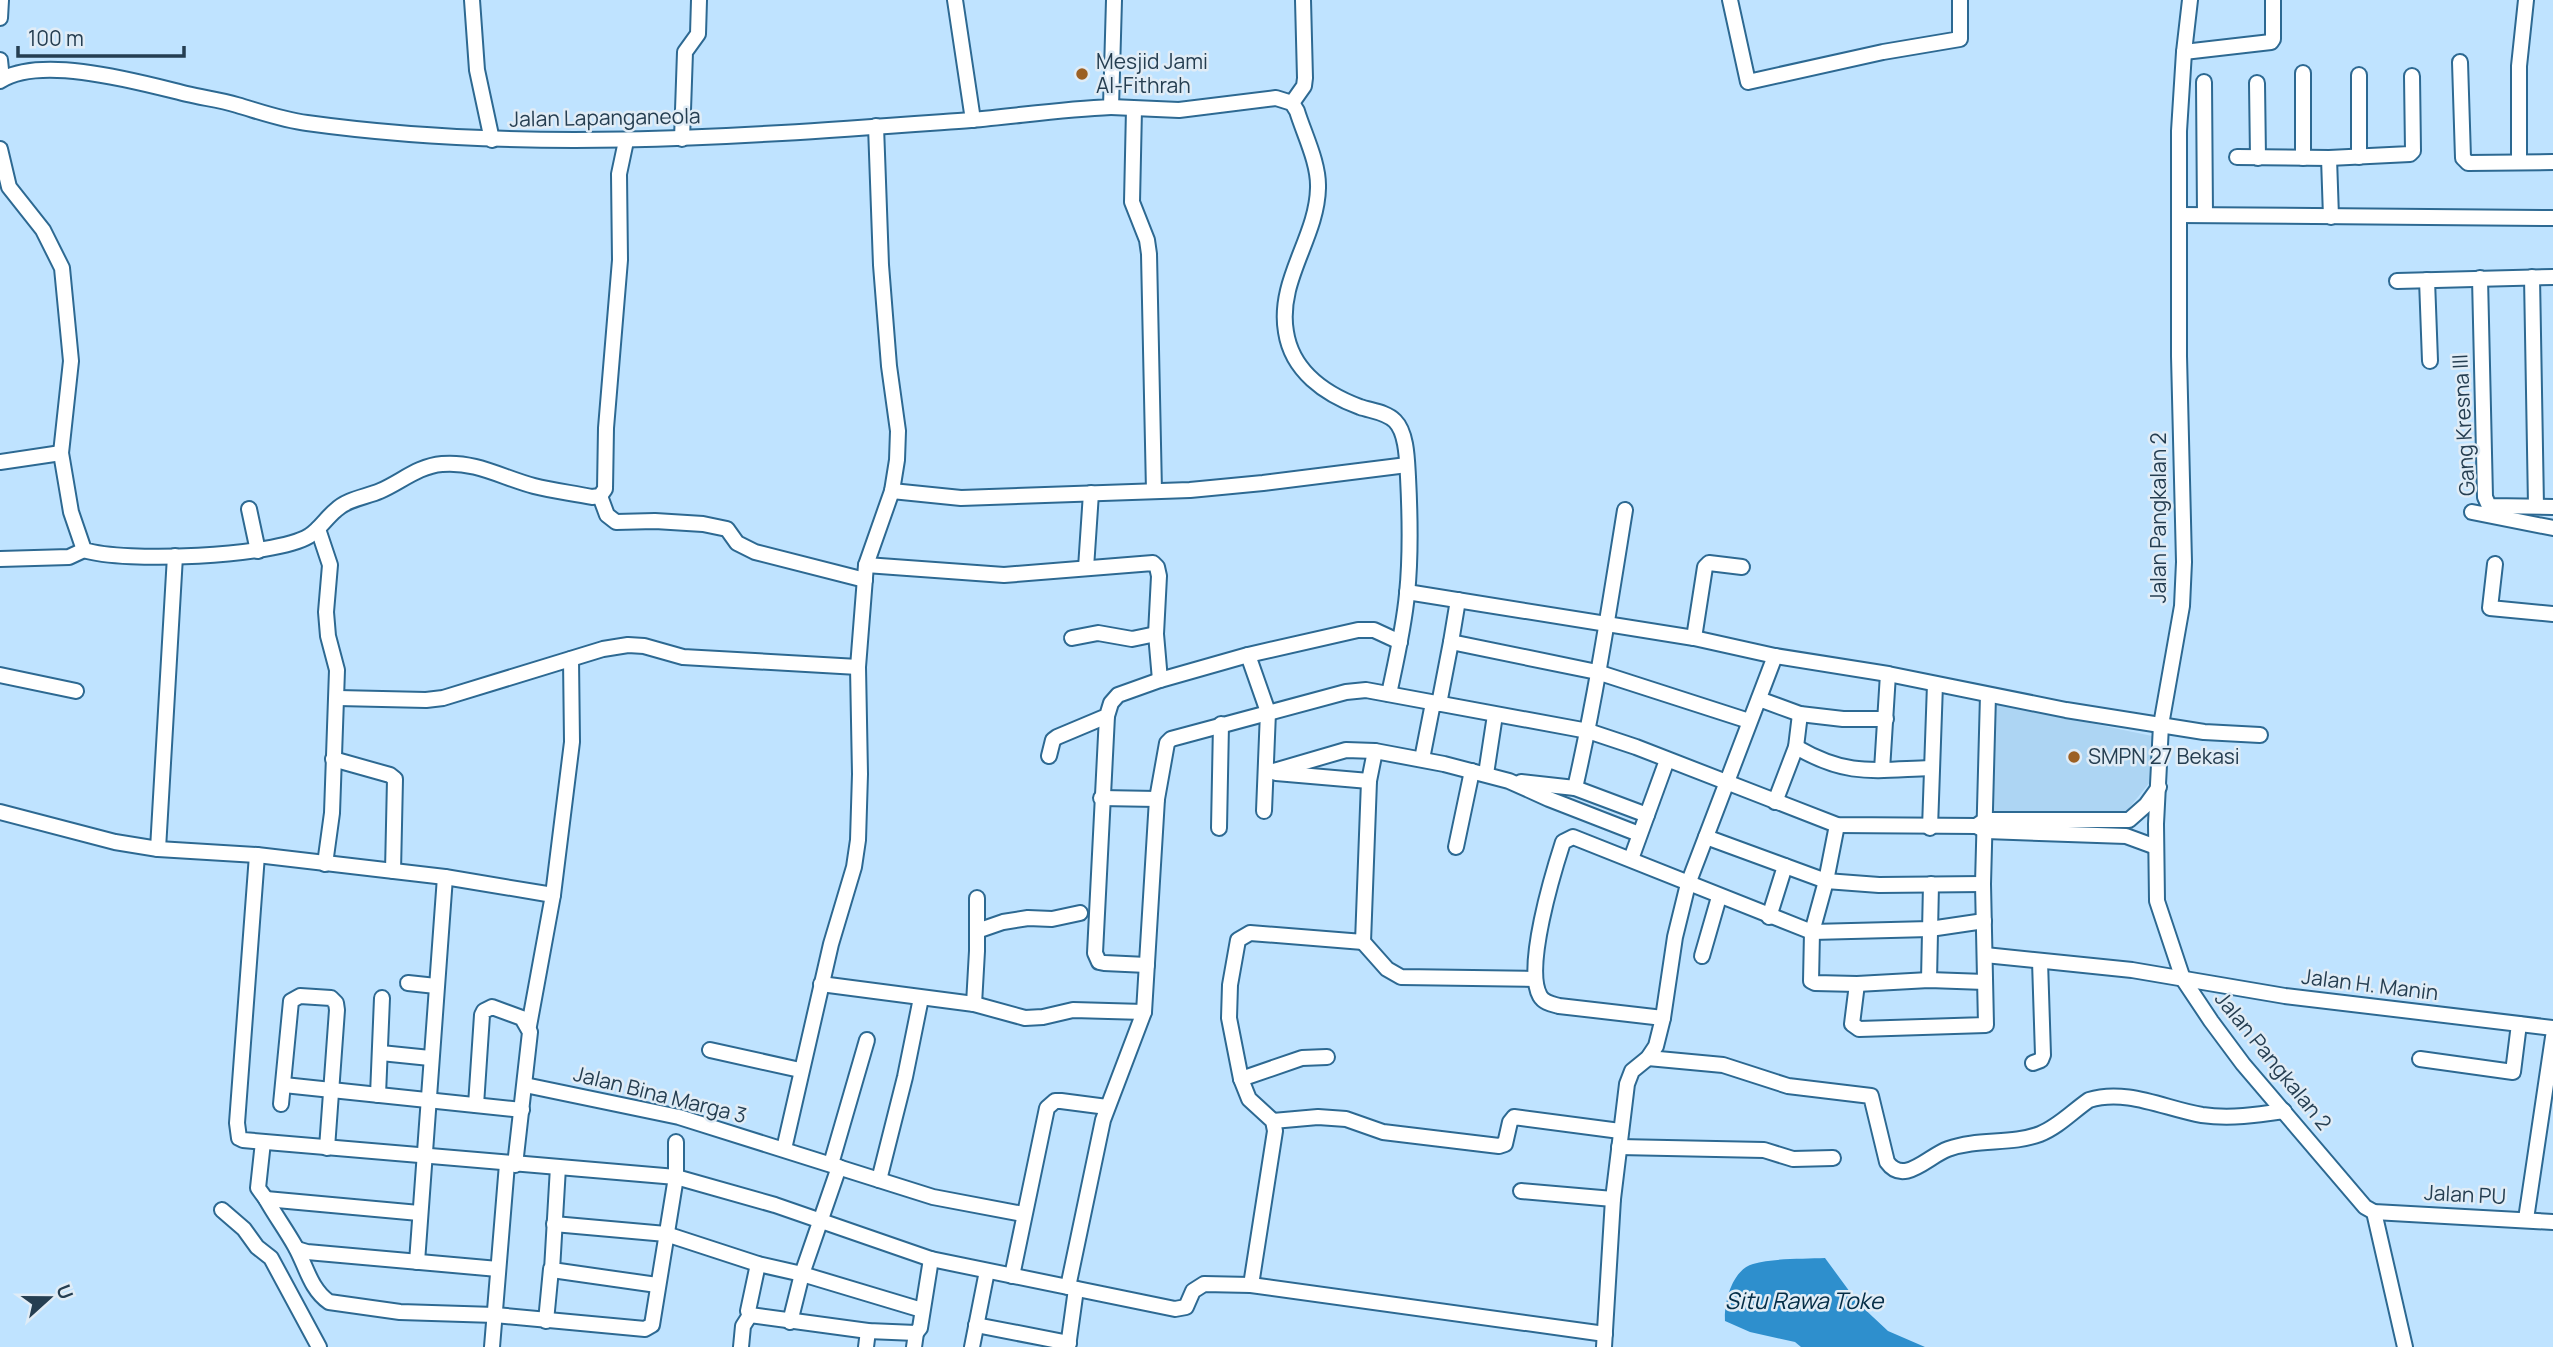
<svg xmlns="http://www.w3.org/2000/svg" width="2553" height="1347" font-family="Manrope,sans-serif">
<rect width="100%" height="100%" fill="#bfe3ff"/>
<polygon fill="#add5f3" points="1994,703 2157,737 2155,776 2120,819 1991,812"/>
<path fill="#2e8fcd" d="M1825,1258L1858,1303L1888,1331L1925,1347H1801L1795,1342L1750,1332L1725,1321C1724,1302 1732,1270 1753,1264C1773,1258 1804,1259 1825,1258Z"/>
<g fill="none" stroke-linecap="round" stroke-linejoin="round">
<g stroke="#2d6992" stroke-width="18">
<g id="minor">
<polyline points="472,0 477,70 492,140"/>
<polyline points="955,0 973,120"/>
<polyline points="1730,0 1748,82 1883,52 1960,39 1960,0"/>
<polyline points="2190,0 2184,52 2179,131 2179,356 2184,562 2182,606 2161,725 2156,824 2157,901 2183,979 2211,1021 2243,1064 2365,1207 2374,1212 2553,1222"/>
<polyline points="0,18 1,0"/>
<polyline points="2184,52 2271,42 2273,39 2273,0"/>
<polyline points="0,60 2,79"/>
<polyline points="2460,62 2463,158 2468,163 2553,162"/>
<polyline points="2359,75 2359,157"/>
<path d="M0,81C41,54 142,83 187,94C204,98 221,100 237,105C261,112 283,120 307,123C530,154 748,136 971,120C1017,116 1064,109 1111,107L1114,0"/>
<polyline points="2204,82 2205,215"/>
<polyline points="2257,83 2258,158"/>
<polyline points="1292,103 1304,86 1305,78 1303,0"/>
<path d="M1111,107L1179,110L1276,98L1292,103L1297,111C1304,134 1319,163 1318,188C1317,238 1277,280 1286,332C1292,371 1325,394 1360,407C1372,411 1386,412 1395,421C1407,433 1407,461 1408,477C1410,516 1411,555 1407,594C1404,627 1396,661 1389,694"/>
<polyline points="1134,109 1132,202 1147,240 1149,254 1154,491"/>
<polyline points="682,139 685,52 698,34 699,0"/>
<path d="M0,149L9,187L43,230L62,268L71,361L61,453L71,512L84,550C124,563 274,557 309,536C320,529 326,518 336,510C347,499 366,497 380,491C401,482 418,466 442,464C476,461 503,478 534,486C553,491 573,493 592,497L600,496L605,489L606,428L620,260L619,174L626,141"/>
<polyline points="2237,157 2329,158 2410,154 2413,151 2412,76"/>
<polyline points="2303,158 2303,73"/>
<polyline points="2329,158 2331,217"/>
<polyline points="2519,162 2519,66 2526,0"/>
<polyline points="2179,215 2553,218"/>
<polyline points="2532,277 2536,506"/>
<polyline points="2480,278 2485,497 2489,506 2553,507"/>
<polyline points="2427,280 2430,361"/>
<polyline points="2397,281 2553,277"/>
<polyline points="0,462 61,453"/>
<polyline points="892,491 961,498 1190,490 1263,483 1407,465"/>
<polyline points="600,496 607,515 616,522 655,521 703,524 727,529 737,543 755,552 865,580"/>
<polyline points="249,509 258,551"/>
<polyline points="2472,512 2553,528"/>
<polyline points="318,529 330,565 326,612 328,636 337,670 332,813 325,864"/>
<polyline points="0,559 69,557 84,550"/>
<polyline points="2495,564 2490,608 2553,614"/>
<polyline points="866,565 1004,575 1153,563 1157,567 1159,576 1156,634 1160,680"/>
<polyline points="1086,568 1091,493"/>
<polyline points="1407,592 1694,638 1775,656 1888,674 2066,710 2204,732 2260,735"/>
<polyline points="1458,600 1451,642 1597,672 1749,721"/>
<polyline points="1072,638 1098,633 1132,639 1156,634"/>
<polyline points="1694,638 1705,567 1709,563 1742,567"/>
<polyline points="1248,655 1268,712 1264,811"/>
<polyline points="0,675 76,691"/>
<polyline points="338,698 426,700 443,698 603,649 628,645 644,646 683,657 858,667"/>
<polyline points="1759,699 1800,714 1843,719 1886,719"/>
<polyline points="1439,704 1451,642"/>
<polyline points="1107,716 1095,953 1099,962 1104,963 1147,965"/>
<path d="M1796,747C1848,777 1874,770 1930,768"/>
<polyline points="1049,756 1053,740 1057,737 1107,716 1111,703 1118,695 1160,680 1248,655 1358,630 1374,630 1400,642"/>
<polyline points="333,759 390,775 395,779 393,871"/>
<polyline points="1422,759 1433,703"/>
<polyline points="1882,770 1888,674"/>
<polyline points="1267,773 1346,750 1375,751 1444,764 1509,781 1549,799 1639,834"/>
<polyline points="1276,773 1369,781"/>
<polyline points="1486,774 1495,715"/>
<polyline points="1521,782 1575,788 1647,815"/>
<path d="M1575,788C1596,696 1610,603 1625,510"/>
<polyline points="1101,798 1157,799"/>
<polyline points="1775,802 1796,747 1800,714"/>
<polyline points="0,812 115,842 158,849 257,855 445,877 553,895"/>
<polyline points="1837,825 1826,881 1812,932 1811,981 1815,983 1857,984 1929,980 1985,982"/>
<polyline points="1219,828 1221,724"/>
<polyline points="1930,828 1935,684"/>
<polyline points="1706,837 1826,881 1879,885 1983,884"/>
<polyline points="1456,847 1472,771"/>
<polyline points="2156,847 2126,836 1986,831 1976,826 1985,820 2129,820 2146,805 2159,787"/>
<polyline points="158,849 175,556"/>
<polyline points="257,855 237,1123 239,1138 243,1140 676,1177 775,1205 931,1259 1175,1309 1186,1307 1193,1291 1204,1284 1251,1285 1605,1334"/>
<polyline points="1631,859 1667,760"/>
<polyline points="1769,917 1785,866"/>
<polyline points="977,931 1003,922 1028,918 1052,919 1080,913"/>
<polyline points="1363,942 1387,969 1401,977 1535,979"/>
<polyline points="1985,955 2132,970 2285,996 2553,1028"/>
<polyline points="1702,956 1719,897"/>
<polyline points="1929,980 1931,884"/>
<polyline points="408,983 436,986"/>
<polyline points="821,984 974,1004 1025,1018 1043,1017 1073,1010 1144,1012"/>
<polyline points="1857,984 1852,1024 1859,1029 1986,1025 1983,884 1988,695"/>
<polyline points="974,1004 977,951 977,898"/>
<path d="M1663,1018L1559,1006C1552,1004 1544,1003 1540,996C1524,968 1553,873 1563,842L1573,837L1812,932L1930,929L1984,921"/>
<polyline points="529,1026 553,895 572,742 571,659"/>
<polyline points="710,1050 800,1070"/>
<polyline points="381,1053 430,1058"/>
<path d="M1648,1058L1723,1065L1788,1086L1871,1096L1887,1162C1904,1186 1928,1156 1948,1149C1978,1138 2011,1145 2040,1134C2058,1127 2073,1111 2089,1100C2126,1088 2166,1109 2202,1115C2230,1119 2257,1115 2284,1111"/>
<polyline points="2420,1059 2513,1072 2519,1024"/>
<polyline points="2033,1063 2041,1060 2043,1055 2040,961"/>
<polyline points="1241,1079 1302,1058 1327,1057"/>
<polyline points="284,1085 522,1110"/>
<polyline points="525,1085 679,1117 933,1197 1023,1214"/>
<polyline points="378,1095 382,998"/>
<polyline points="281,1104 291,1001 300,996 331,998 336,1003 337,1010 327,1148"/>
<polyline points="476,1105 482,1015 484,1011 492,1007 522,1018 530,1032 515,1165"/>
<polyline points="1273,1121 1318,1117 1346,1119 1383,1132 1499,1146 1505,1144 1510,1122 1514,1117 1620,1131"/>
<path d="M263,1142L258,1188L266,1199C275,1215 286,1230 295,1246C306,1265 310,1289 329,1302L400,1312L495,1315L645,1329L652,1325L676,1177V1142"/>
<polyline points="1619,1147 1764,1150 1793,1159 1833,1158"/>
<polyline points="784,1149 831,944 854,867 858,840 860,774 858,667 866,565 892,491 897,460 898,431 889,366 881,265 876,126"/>
<polyline points="831,1164 867,1040"/>
<polyline points="558,1167 552,1270 657,1285"/>
<polyline points="879,1180 905,1077 921,998"/>
<polyline points="1521,1191 1613,1199"/>
<polyline points="266,1199 419,1213"/>
<polyline points="222,1210 244,1229 257,1247 271,1258 319,1347"/>
<polyline points="2374,1212 2405,1347"/>
<polyline points="2526,1219 2553,1037"/>
<polyline points="554,1224 666,1234 758,1264 802,1274 922,1310"/>
<polyline points="297,1249 307,1252 498,1269"/>
<polyline points="417,1262 445,877"/>
<polyline points="1012,1276 1047,1108 1055,1101 1061,1101 1107,1107"/>
<polyline points="1251,1285 1275,1131 1273,1121 1249,1099 1241,1079 1229,1018 1230,985 1238,940 1250,933 1363,942 1369,781 1375,751"/>
<polyline points="1068,1287 1103,1120 1144,1012 1157,799 1167,743 1171,739 1346,692 1366,690 1588,731 1636,747 1837,825 1976,826"/>
<polyline points="750,1315 868,1331 916,1333 920,1328 931,1259"/>
<polyline points="546,1321 551,1269"/>
<polyline points="790,1322 802,1274 839,1167"/>
<polyline points="976,1325 1069,1343"/>
<polyline points="492,1347 507,1164"/>
<polyline points="741,1347 743,1326 750,1315 748,1311 758,1264"/>
<polyline points="866,1347 868,1331"/>
<polyline points="914,1347 916,1333"/>
<polyline points="972,1347 987,1271"/>
<polyline points="1068,1347 1076,1289"/>
<polyline points="1604,1347 1613,1199 1627,1084 1632,1071 1648,1058 1656,1046 1663,1018 1675,937 1688,884 1775,656"/>
</g>
</g>
<use href="#minor" stroke="#fff" stroke-width="14"/>
</g>
<g fill="#9c6023" stroke="#e0ecf6" stroke-width="2.5">
<circle cx="1082" cy="74" r="7"/>
<circle cx="2074" cy="757" r="7"/>
</g>
<g text-anchor="middle" stroke-width="5" stroke-linejoin="round" paint-order="stroke">
<g font-size="21" fill="#253e51" stroke="#e0ecf6" text-anchor="start">
<text x="1096" y="69">Mesjid Jami<tspan x="1096" dy="24">Al-Fithrah</tspan></text>
<text x="2088" y="764">SMPN 27 Bekasi</text>
</g>
<g font-size="21" fill="#253e51" stroke="#e0ecf6">
<text transform="translate(605 118) rotate(-1)" y="7">Jalan Lapanganeola</text>
<text transform="translate(2464 425) rotate(-93)" y="7">Gang Kresna III</text>
<text transform="translate(2159 518) rotate(-90)" y="7">Jalan Pangkalan 2</text>
<text transform="translate(2370 985) rotate(7)" y="7">Jalan H. Manin</text>
<text transform="translate(2273 1061) rotate(51)" y="7">Jalan Pangkalan 2</text>
<text transform="translate(660 1095) rotate(14)" y="7">Jalan Bina Marga 3</text>
<text transform="translate(2465 1195) rotate(3)" y="7">Jalan PU</text>
</g>
<g font-size="23" font-style="italic" fill="#042d46" stroke="#e0ecf6">
<text x="1804" y="1309">Situ Rawa Toke</text>
</g>
</g>
<g transform="translate(49 1298) rotate(69)" stroke="#e0ecf6" stroke-width="5" paint-order="stroke">
<path d="M0-5L12 26L0 18L-12 26Z" fill="#253e51"/>
<text y="-10" font-size="19" font-weight="bold" text-anchor="middle" fill="#253e51">U</text>
</g>
<path d="M18 46v10h166v-10" fill="none" stroke="#253e51" stroke-width="3.5"/>
<text x="28" y="46" font-size="21" fill="#253e51" stroke="#e0ecf6" stroke-width="5" paint-order="stroke">100 m</text>
</svg>
